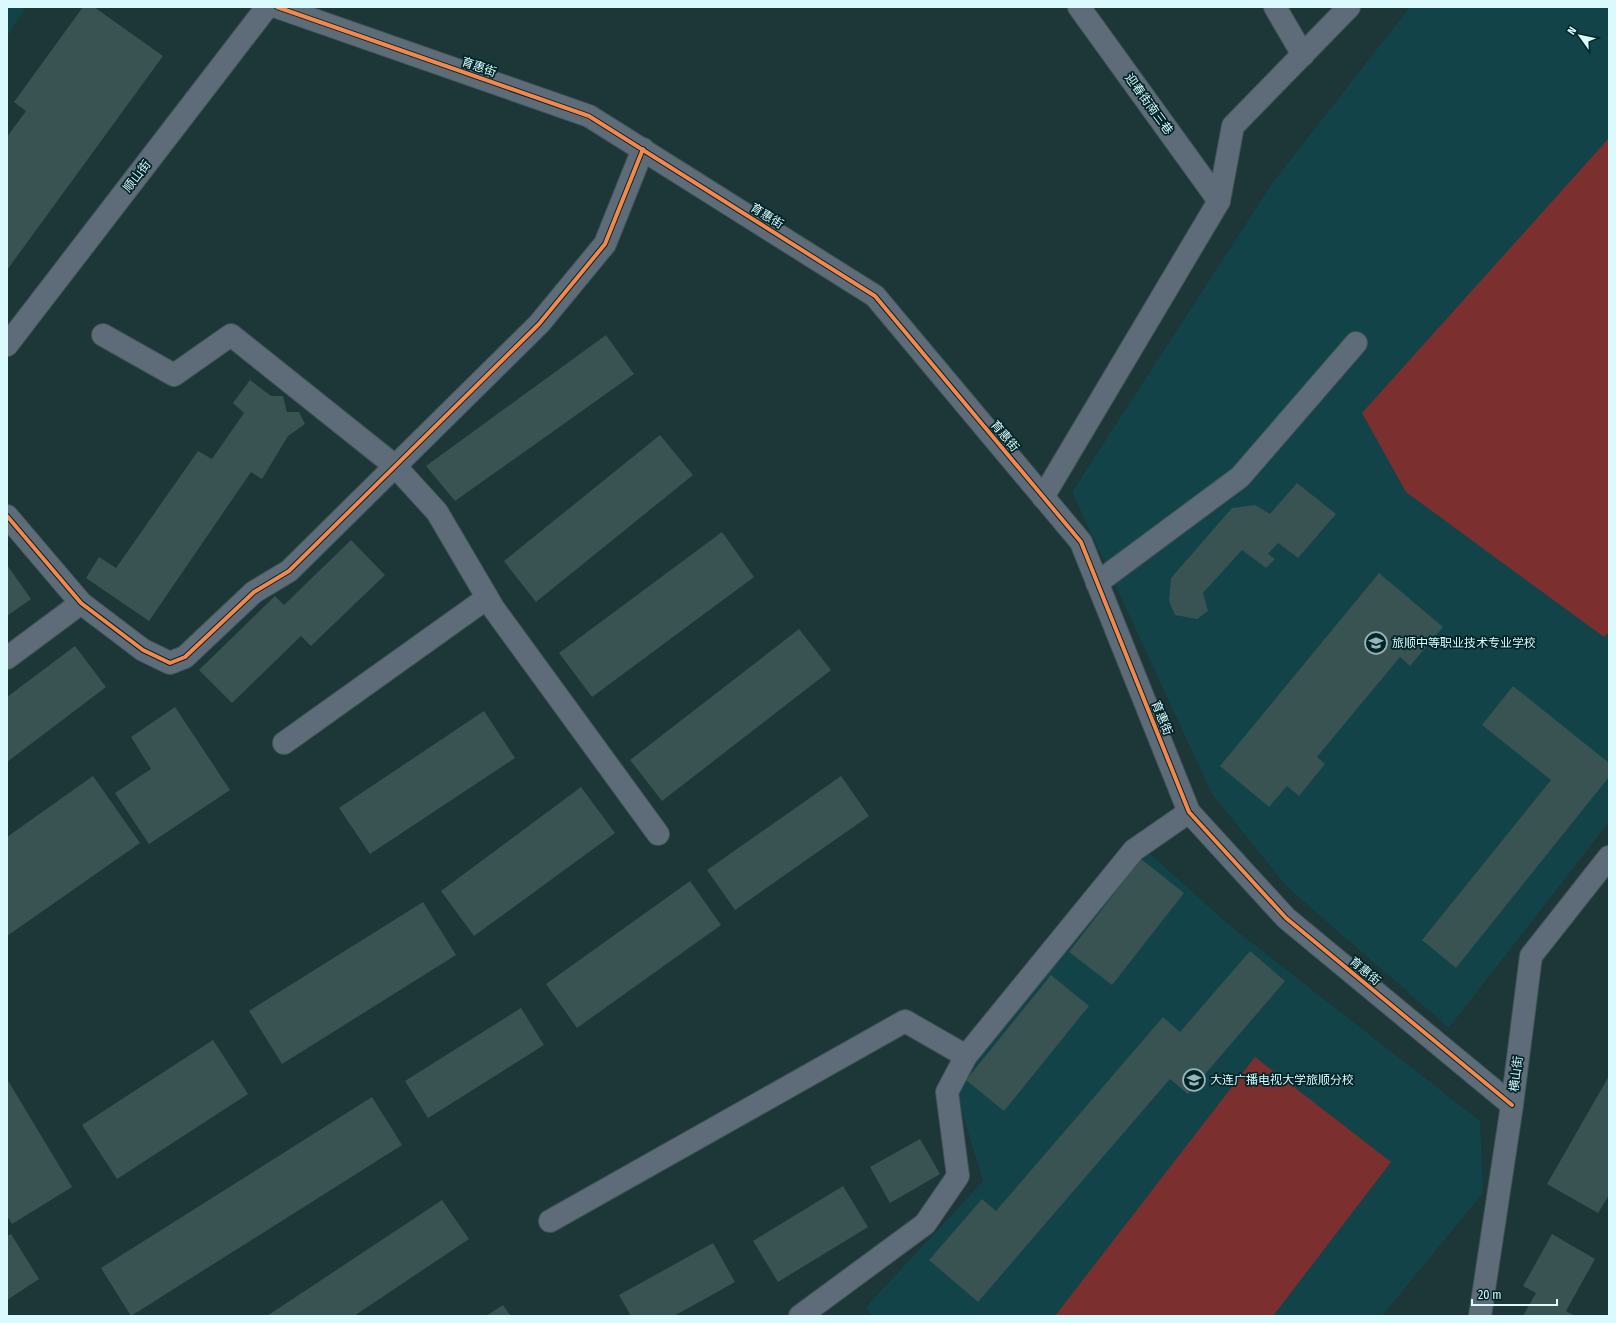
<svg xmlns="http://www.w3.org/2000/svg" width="1616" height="1323" font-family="'Fira Sans Condensed','Noto Sans SC',sans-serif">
<rect width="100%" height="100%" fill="#1d3638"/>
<g fill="#114348">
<polygon points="7,7 26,7 7,37"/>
<polygon points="1410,7 1609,7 1609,822 1449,1028 1287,887 1212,794 1072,492 1273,182"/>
<polygon points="1146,850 1229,925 1480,1121 1483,1193 1382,1316 872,1316 866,1307 983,1181 955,1089 967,1070"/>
</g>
<g fill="#7b302f">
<polygon points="1609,138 1609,632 1604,637 1406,492 1362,413"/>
<polygon points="1255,1057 1391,1162 1273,1316 1055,1316"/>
</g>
<g fill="#395252">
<polygon points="83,7 94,7 163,56 7,270 7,137 26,111 14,102"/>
<polygon points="606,335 634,374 455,501 426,466"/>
<polygon points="250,380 271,396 283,396 287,412 299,412 305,424 288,436 262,479 251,472 149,621 86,578 99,557 116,568 198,451 212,459 244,413 233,403"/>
<polygon points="660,435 693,475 536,602 504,561"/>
<polygon points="1297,483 1336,514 1298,558 1278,543 1268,554 1275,559 1266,568 1242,550 1203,593 1208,611 1197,619 1175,615 1169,601 1171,578 1232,508 1255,505 1270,514"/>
<polygon points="722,532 754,577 592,697 559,653"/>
<polygon points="351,540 385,575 311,646 301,636 232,703 199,670 275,596 284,605"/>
<polygon points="7,565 31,599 7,616"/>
<polygon points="1379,573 1443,627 1410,666 1400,657 1317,757 1325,764 1299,796 1287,786 1269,807 1220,766"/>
<polygon points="799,629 831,670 662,801 630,760"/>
<polygon points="75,646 106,687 7,762 7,697"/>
<polygon points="1513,686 1609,763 1609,777 1456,968 1422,940 1551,780 1482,725"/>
<polygon points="175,707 230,790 149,844 115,793 151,769 131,737"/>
<polygon points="484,711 515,758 370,854 339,808"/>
<polygon points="93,776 140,843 7,936 7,837"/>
<polygon points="841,776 869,816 735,910 707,870"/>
<polygon points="581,787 615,833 474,936 441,891"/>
<polygon points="1141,859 1184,893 1112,985 1069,952"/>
<polygon points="690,881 721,925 577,1028 546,984"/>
<polygon points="423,902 456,955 282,1064 249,1011"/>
<polygon points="1250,951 1285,981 1188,1094 1170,1079 978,1302 929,1260 982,1199 996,1211 1163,1017 1180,1032"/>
<polygon points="1051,975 1089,1006 1004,1111 966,1080"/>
<polygon points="521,1008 544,1045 428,1118 405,1081"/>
<polygon points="213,1040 248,1094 117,1179 82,1125"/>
<polygon points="1609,1076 1609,1195 1598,1213 1547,1184"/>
<polygon points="7,1079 72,1187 12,1224 7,1216"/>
<polygon points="372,1097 402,1145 131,1316 101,1268"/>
<polygon points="920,1139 940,1174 890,1203 870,1167"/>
<polygon points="843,1186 868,1227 778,1282 753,1241"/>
<polygon points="442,1200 469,1239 354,1316 267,1316"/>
<polygon points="11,1234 39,1279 7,1300 7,1236"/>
<polygon points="1552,1234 1595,1259 1566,1311 1575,1316 1523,1316 1536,1293 1523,1286"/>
<polygon points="713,1243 735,1282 674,1316 631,1316 619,1295"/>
<polygon points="503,1305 511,1316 486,1316"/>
</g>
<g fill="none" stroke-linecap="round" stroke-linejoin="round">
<g stroke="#3e5455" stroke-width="24">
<g id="minor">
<polyline points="277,7 589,116 875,296 1081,542 1189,812 1286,918 1512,1105"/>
<polyline points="1079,7 1219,201"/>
<polyline points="1275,7 1303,55"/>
<polyline points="103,335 174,375 231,335 395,466 437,512 494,609 658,834"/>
<polyline points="7,345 267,7"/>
<polyline points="1043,497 1219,201 1233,126 1349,7"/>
<polyline points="7,516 81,603 143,650 170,663 185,657 254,592 289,571 539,324 605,244 643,149"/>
<polyline points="1097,583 1240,477 1356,343"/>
<polyline points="7,658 81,603"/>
<polyline points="284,743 487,598"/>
<polyline points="550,1221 905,1021 966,1056"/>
<polyline points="800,1316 925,1224 958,1176 947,1092 966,1056 1134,850 1189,812"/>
<polyline points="1480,1316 1512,1105 1531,956 1609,857"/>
</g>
</g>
<use href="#minor" stroke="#5e6c79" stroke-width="22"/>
<g stroke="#002528" stroke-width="6">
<g id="cycleway">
<polyline points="277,7 589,116 875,296 1081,542 1189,812 1286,918 1512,1105"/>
<polyline points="7,516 81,603 143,650 170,663 185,657 254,592 289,571 539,324 605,244 643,149"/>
</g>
</g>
<use href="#cycleway" stroke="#f5874c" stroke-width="4"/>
</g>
<defs>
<g id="school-ring" transform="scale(1.15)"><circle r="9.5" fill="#002528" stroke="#98b5b8" stroke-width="1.5"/><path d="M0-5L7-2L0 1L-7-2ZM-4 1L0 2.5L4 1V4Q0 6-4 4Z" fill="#98b5b8"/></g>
<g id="university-ring" transform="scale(1.15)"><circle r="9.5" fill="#002528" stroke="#98b5b8" stroke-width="1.5"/><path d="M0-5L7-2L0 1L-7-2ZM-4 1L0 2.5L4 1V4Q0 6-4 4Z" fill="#98b5b8"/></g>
</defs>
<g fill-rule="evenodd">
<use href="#school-ring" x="1376" y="643"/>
<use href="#university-ring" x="1194" y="1080"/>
</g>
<g text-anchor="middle" stroke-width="3.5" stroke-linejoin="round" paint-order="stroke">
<g font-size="12" fill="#dbfafd" stroke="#002528">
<text transform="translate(479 67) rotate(19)" y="4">育惠街</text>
<text transform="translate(1149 104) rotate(54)" y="4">迎春街南三巷</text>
<text transform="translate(137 176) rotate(-52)" y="4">顺山街</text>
<text transform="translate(767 216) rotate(32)" y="4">育惠街</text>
<text transform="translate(1005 436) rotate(50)" y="4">育惠街</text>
<text transform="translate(1162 718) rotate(68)" y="4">育惠街</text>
<text transform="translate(1365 971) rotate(40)" y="4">育惠街</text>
<text transform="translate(1516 1074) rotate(-83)" y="4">横山街</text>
</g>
<g font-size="12" fill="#dbfafd" stroke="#002528" text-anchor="start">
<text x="1392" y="647">旅顺中等职业技术专业学校</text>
<text x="1210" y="1084">大连广播电视大学旅顺分校</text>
</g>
</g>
<rect width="1616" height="1323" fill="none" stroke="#dbfafd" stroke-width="16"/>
<g transform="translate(1580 36) rotate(303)" stroke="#002528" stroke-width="3" paint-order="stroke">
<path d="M0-3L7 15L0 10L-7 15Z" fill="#dbfafd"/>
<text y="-6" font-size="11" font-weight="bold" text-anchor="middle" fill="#dbfafd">N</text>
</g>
<path d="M1472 1299v6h85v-6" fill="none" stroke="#dbfafd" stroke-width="2"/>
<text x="1478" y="1299" font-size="12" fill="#dbfafd" stroke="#002528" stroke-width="3" paint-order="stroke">20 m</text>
</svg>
